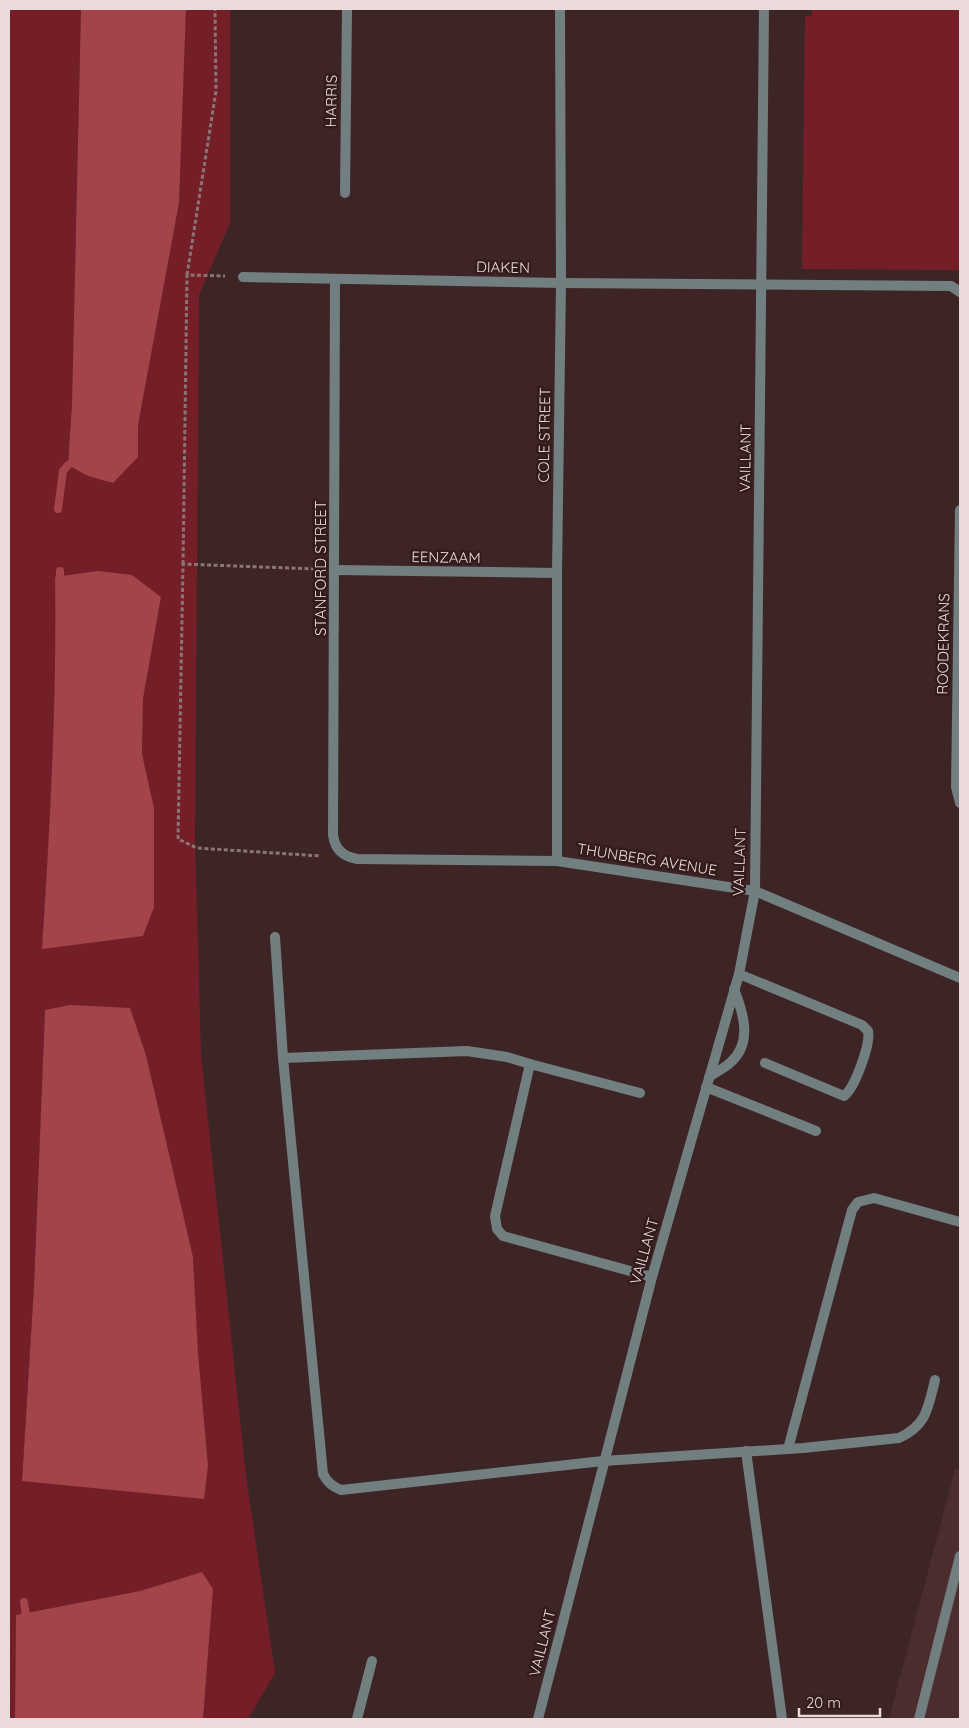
<svg xmlns="http://www.w3.org/2000/svg" width="969" height="1728" font-family="Quicksand,sans-serif">
  <style>
    .built { fill: #4c2d2e }
    .green { fill: #741f28; fill-rule: evenodd }
    .water { fill: #a2444a }
    .lines { fill: none; stroke-linecap: round; stroke-linejoin: round }
    .stream { stroke: #a2444a; stroke-width: 8 }
    .path { stroke: #8a7575; stroke-width: 3; stroke-dasharray: 4 2.5; stroke-linecap: butt }
    .lane { stroke: #717f80; stroke-width: 10 }
    .street { stroke: #717f80; stroke-width: 10 }
    .labels { text-anchor: middle; dominant-baseline: central; stroke-width: 5; stroke-linejoin: round; paint-order: stroke }
    .street-label { font-size: 15px; fill: #ecdada; stroke: #331b1c }
  </style>
  <rect width="100%" height="100%" fill="#3e2525"/>
  <polygon class="built" points="955,1469 960,1469 960,1719 889,1719"/>
  <g class="green">
    <path d="M 9,9 L 81,9 L 72,404 L 68,465 L 138,457 L 138,425 L 179,203 L 186,9 L 230,9 L 230,223 L 199,295 L 195,840 L 201,1055 L 246,1476 L 275,1673 L 248,1719 L 203,1719 L 213,1589 L 202,1572 L 141,1591 L 16,1615 L 15,1719 L 9,1719 ZM 55,578 L 161,597 L 143,699 L 142,754 L 154,808 L 42,949 L 53,778 L 57,659 ZM 130,1008 L 146,1055 L 193,1257 L 198,1353 L 208,1466 L 22,1481 L 34,1286 L 45,1010 Z"/>
    <polygon points="812,9 960,9 960,270 802,269 805,16 812,16"/>
  </g>
  <g class="water">
    <polygon points="81,9 186,9 179,203 138,425 138,457 113,483 88,476 68,465 72,404"/>
    <path d="M 98,571 L 132,575 L 161,597 L 143,699 L 142,754 L 154,808 L 154,907 L 143,936 L 42,949 C 50,825 57,702 55,577 Z"/>
    <polygon points="70,1005 130,1008 146,1055 193,1257 198,1353 208,1466 204,1499 22,1481 34,1286 45,1010"/>
    <polygon points="202,1572 213,1589 203,1719 15,1719 16,1615 140,1591"/>
  </g>
  <g class="lines">
    <g class="stream">
      <polyline points="58,509 63,471 68,465"/>
      <polyline points="60,571 60,585"/>
      <polyline points="24,1602 27,1623"/>
    </g>
    <g class="path">
      <polyline points="187,275 216,91 215,9"/>
      <polyline points="183,564 187,275 225,276"/>
      <polyline points="315,569 183,564 178,839 197,848 321,856"/>
    </g>
    <g class="lane">
      <path d="M 739,974 L 862,1025 L 868,1031 C 871,1043 855,1088 844,1096 L 765,1063"/>
      <path d="M 709,1077 C 716,1072 725,1068 731,1062 C 753,1042 743,1012 734,989"/>
      <polyline points="919,1719 960,1556"/>
    </g>
    <g class="street">
      <polyline points="345,193 347,9"/>
      <polyline points="243,277 561,283 951,286 960,292"/>
      <path d="M 335,279 L 333,835 C 335,849 342,856 357,859 L 557,861 L 755,891 L 960,978"/>
      <polyline points="960,510 956,787 960,803"/>
      <polyline points="335,570 557,573"/>
      <polyline points="557,861 557,573 561,283 560,9"/>
      <polyline points="275,937 283,1058"/>
      <polyline points="530,1064 640,1093"/>
      <polyline points="706,1087 816,1131"/>
      <path d="M 652,1277 L 503,1236 L 497,1229 L 495,1216 L 530,1064 L 507,1057 L 467,1051 L 283,1058 L 323,1474 C 328,1483 332,1486 341,1490 L 603,1461 L 803,1448 L 899,1438 C 927,1425 928,1408 935,1380"/>
      <polyline points="788,1449 852,1210 858,1202 874,1198 960,1222"/>
      <polyline points="746,1451 782,1719"/>
      <polyline points="357,1719 372,1661"/>
      <polyline points="538,1719 652,1277 739,974 755,891 764,9"/>
    </g>
  </g>
  <g class="labels">
    <g class="street-label">
      <text transform="translate(331 101) rotate(-89)">HARRIS</text>
      <text transform="translate(503 267) rotate(1)">DIAKEN</text>
      <text transform="translate(544 435) rotate(-89)">COLE STREET</text>
      <text transform="translate(745 458) rotate(-89)">VAILLANT</text>
      <text transform="translate(446 557) rotate(1)">EENZAAM</text>
      <text transform="translate(320 568) rotate(-90)">STANFORD STREET</text>
      <text transform="translate(943 644) rotate(-89)">ROODEKRANS</text>
      <text transform="translate(647 859) rotate(9)">THUNBERG AVENUE</text>
      <text transform="translate(739 862) rotate(-88)">VAILLANT</text>
      <text transform="translate(644 1251) rotate(-74)">VAILLANT</text>
      <text transform="translate(542 1643) rotate(-76)">VAILLANT</text>
    </g>
  </g>
  <rect width="969" height="1728" fill="none" stroke="#ecdada" stroke-width="20"/>
  <path d="M799 1708v8h81v-8" fill="none" stroke="#ecdada" stroke-width="2.5"/>
  <text x="806" y="1708" font-size="15" fill="#ecdada" stroke="#331b1c" stroke-width="4" paint-order="stroke">20 m</text>
</svg>
